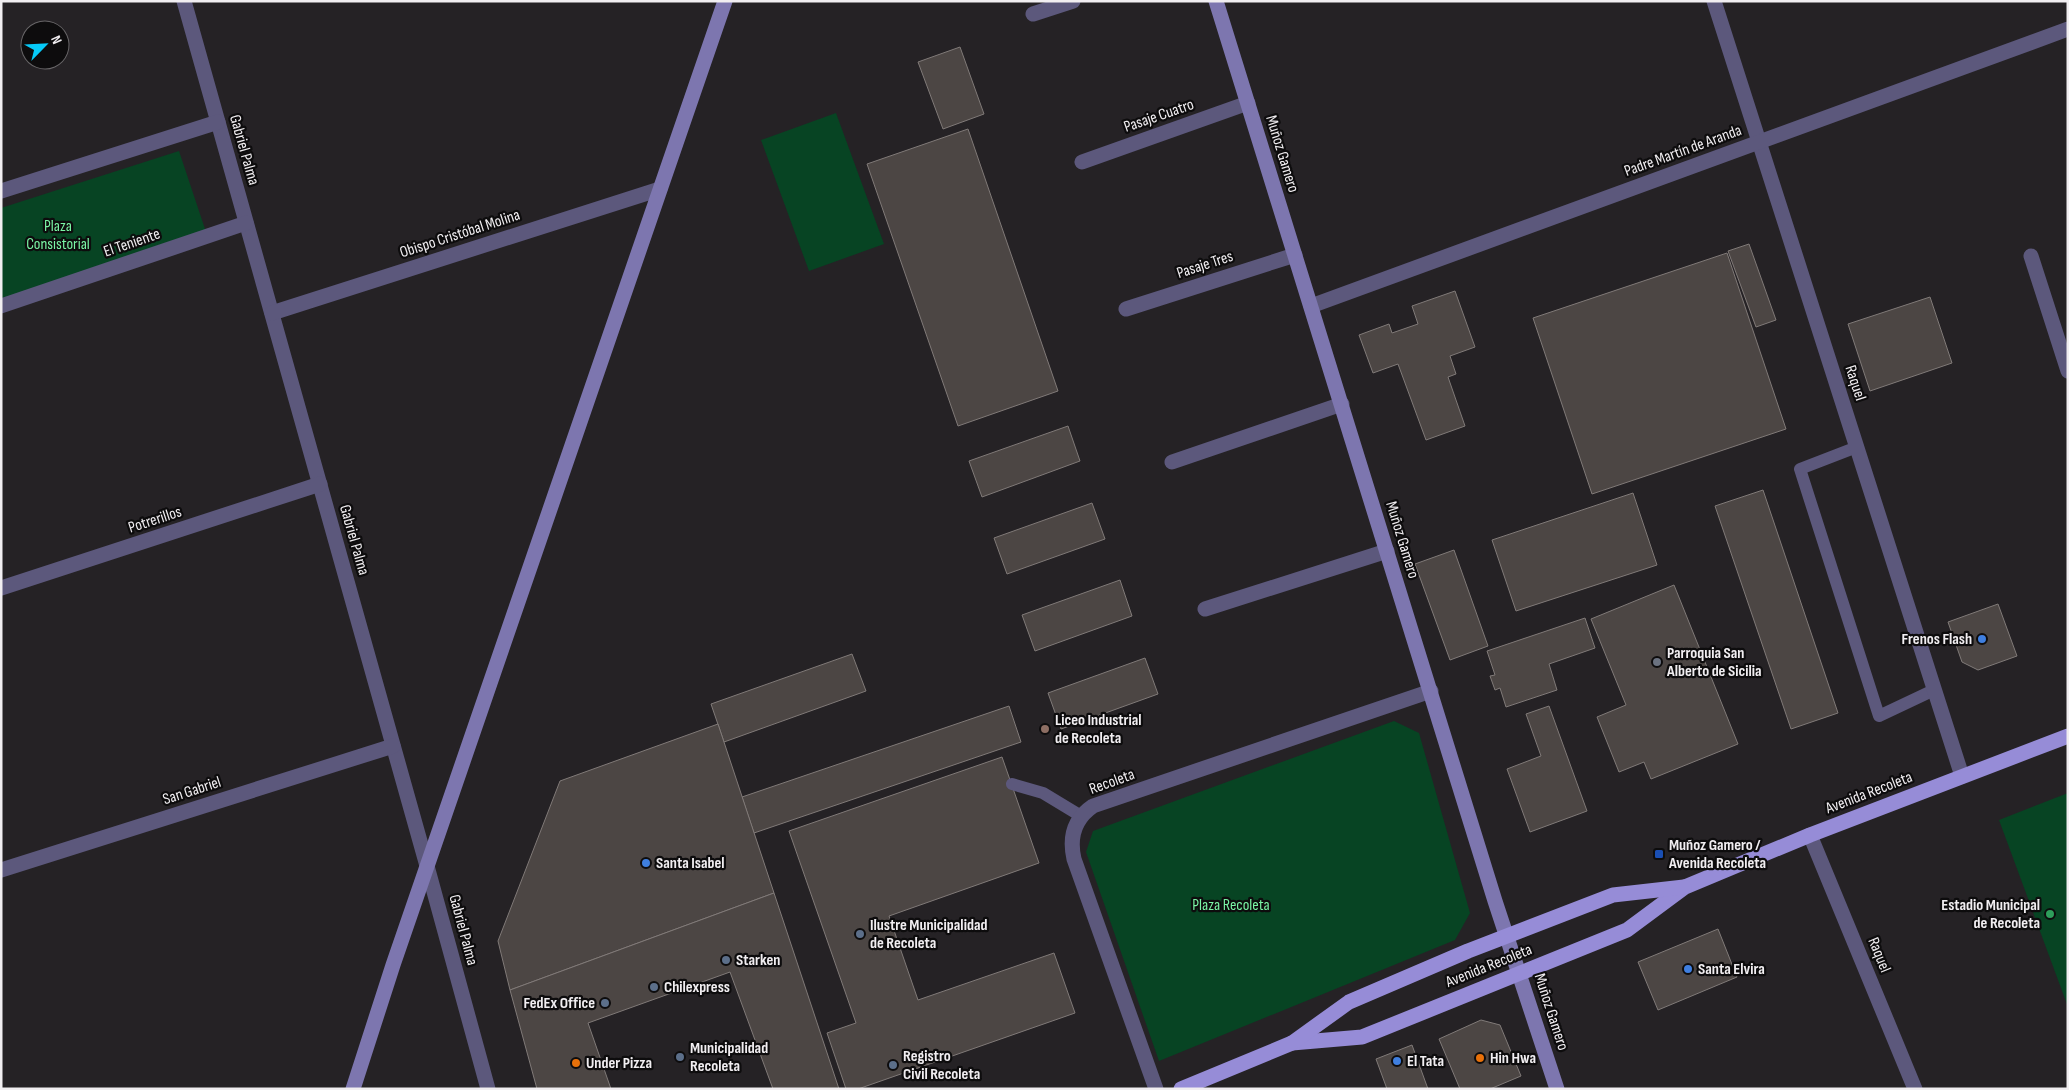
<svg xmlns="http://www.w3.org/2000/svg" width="2069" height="1090" font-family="'Sofia Sans Condensed',sans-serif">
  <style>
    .green { fill: #074423 }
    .building { fill: #4c4644; stroke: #807a78 }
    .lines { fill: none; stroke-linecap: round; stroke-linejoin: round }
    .lane { stroke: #5c587c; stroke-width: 12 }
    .street { stroke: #5c587c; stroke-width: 15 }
    .secondary { stroke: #7d76af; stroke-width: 15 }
    .primary { stroke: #968cd7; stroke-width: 15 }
    .shop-dot { fill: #3f7fe0; stroke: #0d0c0d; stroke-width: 2 }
    .worship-dot { fill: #6b7280; stroke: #0d0c0d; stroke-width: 2 }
    .education-dot { fill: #8d6e63; stroke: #0d0c0d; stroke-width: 2 }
    .transit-dot { fill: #1a4fb4; stroke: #0d0c0d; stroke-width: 2 }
    .leisure-dot { fill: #2e9e5b; stroke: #0d0c0d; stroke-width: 2 }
    .service-dot { fill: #5c6f8a; stroke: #0d0c0d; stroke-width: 2 }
    .food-dot { fill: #e8710a; stroke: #0d0c0d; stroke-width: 2 }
    .labels { text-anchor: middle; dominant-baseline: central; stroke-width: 4.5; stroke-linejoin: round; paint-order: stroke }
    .street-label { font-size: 16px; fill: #f1eef1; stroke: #0d0c0d }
    .park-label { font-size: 16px; fill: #7af5a5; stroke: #0d0c0d }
    .poi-label { font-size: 16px; font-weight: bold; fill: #f1eef1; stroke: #0d0c0d; text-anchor: start }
  </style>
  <rect width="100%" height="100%" fill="#252225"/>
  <g class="green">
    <polygon points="836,113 884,244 809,271 761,140"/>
    <polygon points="179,151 206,232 1,299 1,208"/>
    <polygon points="1394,721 1419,733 1470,913 1455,940 1159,1061 1086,852 1093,831"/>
    <polygon points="2068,793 2068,1007 1999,820"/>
  </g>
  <g class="building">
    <polygon points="960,47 984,114 943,129 918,62"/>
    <polygon points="968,129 1058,391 958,426 867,164"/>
    <polygon points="1749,244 1776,320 1756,327 1728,251"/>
    <polygon points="1727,253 1786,429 1592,494 1533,318"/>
    <polygon points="1455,291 1475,347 1450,356 1456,374 1448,377 1465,426 1426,440 1398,364 1373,373 1359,335 1389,324 1392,333 1418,324 1412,306"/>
    <polygon points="1930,297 1952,363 1870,391 1848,324"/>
    <polygon points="1068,426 1080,461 982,497 969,461"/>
    <polygon points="1763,490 1838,713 1791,729 1715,506"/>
    <polygon points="1633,493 1657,565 1516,611 1492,540"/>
    <polygon points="1092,503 1105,539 1007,574 994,538"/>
    <polygon points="1454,550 1488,646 1450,660 1415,564"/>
    <polygon points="1120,580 1132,616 1035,651 1022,615"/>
    <polygon points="1674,585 1738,744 1651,779 1644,762 1619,772 1597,717 1626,705 1591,619"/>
    <polygon points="1998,604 2017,656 1978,670 1962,662 1948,622"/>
    <polygon points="1585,618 1595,648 1549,664 1557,690 1506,707 1500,688 1495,690 1490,676 1495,675 1487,651"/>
    <polygon points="852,654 866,691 724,742 711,704"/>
    <polygon points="1145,658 1158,694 1061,729 1048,693"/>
    <polygon points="1009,706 1021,742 754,833 742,797"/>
    <polygon points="1549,706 1587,811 1530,832 1507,769 1541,756 1526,714"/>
    <polygon points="718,724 774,893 510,990 498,941 560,781"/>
    <polygon points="1002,757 1039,863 889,916 918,1000 1054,953 1075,1013 858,1089 846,1089 827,1033 856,1023 789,831"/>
    <polygon points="774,893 839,1089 773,1089 730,972 588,1023 611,1089 537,1089 510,990"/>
    <polygon points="1718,929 1737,977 1658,1010 1638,962"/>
    <polygon points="1481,1020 1500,1025 1521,1076 1490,1089 1460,1089 1439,1039"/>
    <polygon points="1412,1045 1428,1089 1387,1089 1376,1059"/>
  </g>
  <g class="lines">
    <g class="lane">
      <polyline points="1857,447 1800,469 1879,716 1934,690"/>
      <polyline points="1012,784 1043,793 1081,816"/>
    </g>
    <g class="street">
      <polyline points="184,1 427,866 488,1089"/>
      <polyline points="1714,1 1962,776"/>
      <polyline points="1033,14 1073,1"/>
      <polyline points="1082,162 1248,103"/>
      <polyline points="1,191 218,122"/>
      <polyline points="2031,256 2068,371"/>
      <polyline points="1,306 246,223"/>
      <polyline points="1311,306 2068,29"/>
      <polyline points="1126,309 1295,255"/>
      <polyline points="272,313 660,189"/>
      <polyline points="1172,462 1342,404"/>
      <polyline points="1,588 320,484"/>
      <polyline points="1205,609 1387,551"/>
      <polyline points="1810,835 1915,1089"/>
      <polyline points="1,870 393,746"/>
      <path d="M 1156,1089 L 1074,859 C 1069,837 1074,819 1093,806 L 1431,691"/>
    </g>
    <g class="secondary">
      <polyline points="1216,1 1495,901 1557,1089"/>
      <polyline points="353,1089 393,965 725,1"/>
    </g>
    <g class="primary">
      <polyline points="1292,1043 1362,1037 1627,930 1685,887 1810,835 2068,736"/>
      <polyline points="1181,1089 1292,1043 1349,1002 1468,951 1613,895 1684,887"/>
    </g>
  </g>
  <g class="shop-dot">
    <circle cx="1982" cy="639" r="5"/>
    <circle cx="646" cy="863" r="5"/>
    <circle cx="1688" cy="969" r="5"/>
    <circle cx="1397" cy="1061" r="5"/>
  </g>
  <circle class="worship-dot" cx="1657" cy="662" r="5"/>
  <circle class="education-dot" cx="1045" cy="729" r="5"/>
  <rect class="transit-dot" x="1654" y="849" width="10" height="10" rx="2.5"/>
  <circle class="leisure-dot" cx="2050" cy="914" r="5"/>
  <g class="service-dot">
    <circle cx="860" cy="934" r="5"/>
    <circle cx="726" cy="960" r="5"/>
    <circle cx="654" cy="987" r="5"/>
    <circle cx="605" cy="1003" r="5"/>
    <circle cx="680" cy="1057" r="5"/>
    <circle cx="893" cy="1065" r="5"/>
  </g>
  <g class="food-dot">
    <circle cx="1480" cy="1058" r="5"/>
    <circle cx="576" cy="1063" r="5"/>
  </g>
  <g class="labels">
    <g class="street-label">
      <text transform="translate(1159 116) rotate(-19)">Pasaje Cuatro</text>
      <text transform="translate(244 150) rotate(74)">Gabriel Palma</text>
      <text transform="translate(1683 151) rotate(-20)">Padre Martín de Aranda</text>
      <text transform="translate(1282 154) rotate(73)">Muñoz Gamero</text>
      <text transform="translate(460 234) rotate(-18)">Obispo Cristóbal Molina</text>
      <text transform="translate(132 243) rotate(-19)">El Teniente</text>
      <text transform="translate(1205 265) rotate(-18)">Pasaje Tres</text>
      <text transform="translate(1855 383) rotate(72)">Raquel</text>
      <text transform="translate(155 520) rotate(-18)">Potrerillos</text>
      <text transform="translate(354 540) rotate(74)">Gabriel Palma</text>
      <text transform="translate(1402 540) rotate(73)">Muñoz Gamero</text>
      <text transform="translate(1112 782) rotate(-20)">Recoleta</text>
      <text transform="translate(192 791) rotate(-18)">San Gabriel</text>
      <text transform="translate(1869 793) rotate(-21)">Avenida Recoleta</text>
      <text transform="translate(463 930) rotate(75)">Gabriel Palma</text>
      <text transform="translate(1879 955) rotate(68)">Raquel</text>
      <text transform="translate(1489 966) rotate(-22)">Avenida Recoleta</text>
      <text transform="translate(1551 1012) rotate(72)">Muñoz Gamero</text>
    </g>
    <g class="park-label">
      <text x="58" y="226">Plaza<tspan x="58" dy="18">Consistorial</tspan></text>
      <text x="1231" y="905">Plaza Recoleta</text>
    </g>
    <g class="poi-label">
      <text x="1972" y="639" text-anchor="end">Frenos Flash</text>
      <text x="1667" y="653">Parroquia San<tspan x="1667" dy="18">Alberto de Sicilia</tspan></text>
      <text x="1055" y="720">Liceo Industrial<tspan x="1055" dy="18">de Recoleta</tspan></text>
      <text x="1669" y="845">Muñoz Gamero /<tspan x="1669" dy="18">Avenida Recoleta</tspan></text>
      <text x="656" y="863">Santa Isabel</text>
      <text x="2040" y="905" text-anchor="end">Estadio Municipal<tspan x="2040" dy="18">de Recoleta</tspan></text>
      <text x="870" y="925">Ilustre Municipalidad<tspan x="870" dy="18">de Recoleta</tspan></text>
      <text x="736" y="960">Starken</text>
      <text x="1698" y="969">Santa Elvira</text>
      <text x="664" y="987">Chilexpress</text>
      <text x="595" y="1003" text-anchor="end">FedEx Office</text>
      <text x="690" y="1048">Municipalidad<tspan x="690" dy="18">Recoleta</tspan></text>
      <text x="903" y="1056">Registro<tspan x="903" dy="18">Civil Recoleta</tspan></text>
      <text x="1490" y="1058">Hin Hwa</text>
      <text x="1407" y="1061">El Tata</text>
      <text x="586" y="1063">Under Pizza</text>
    </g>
  </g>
  <rect width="2069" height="1090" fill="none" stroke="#f1eef1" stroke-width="5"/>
  <g transform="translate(45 45) rotate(66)"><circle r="24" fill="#0d0c0d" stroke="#686668"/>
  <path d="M0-4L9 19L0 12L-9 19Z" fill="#06cbf9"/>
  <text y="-8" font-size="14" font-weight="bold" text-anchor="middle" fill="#f1eef1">N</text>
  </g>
</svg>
